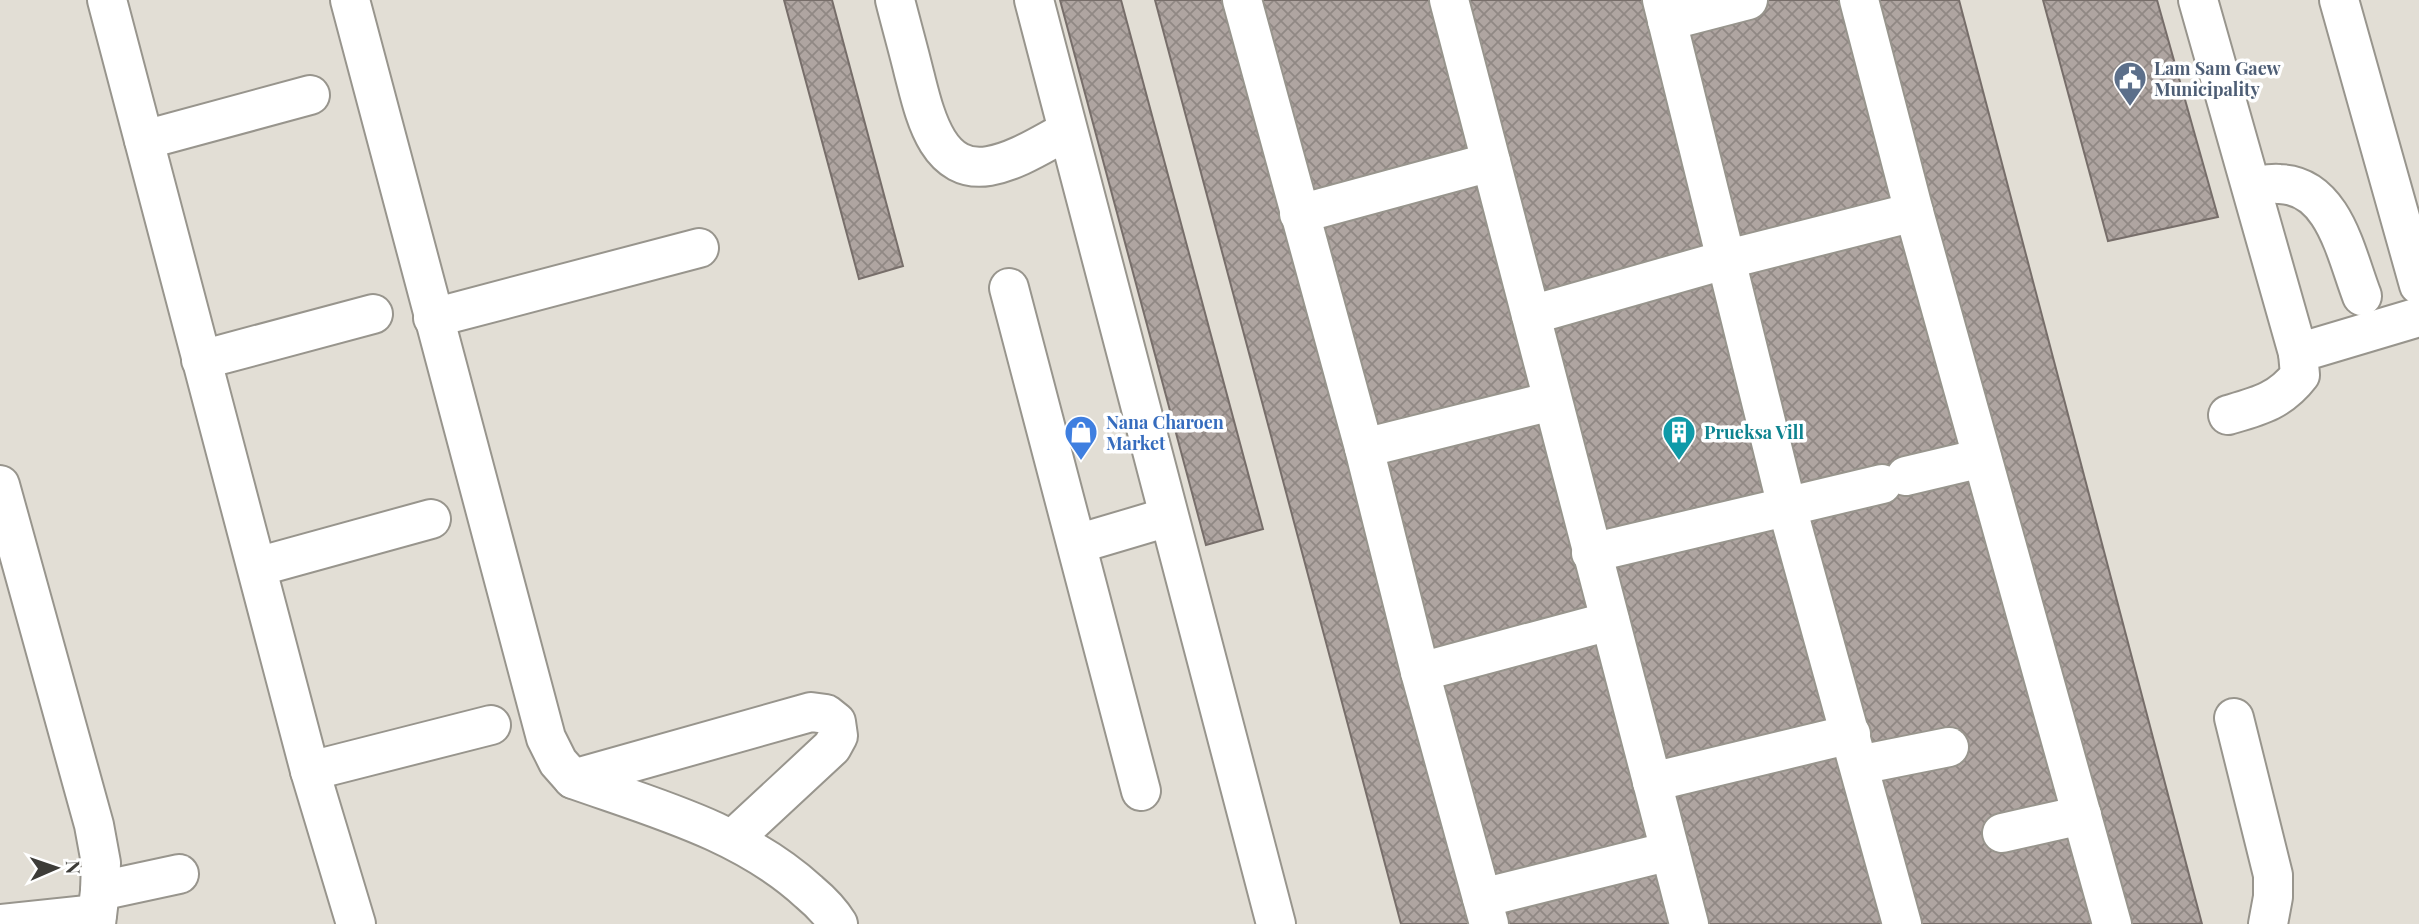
<svg xmlns="http://www.w3.org/2000/svg" width="2419" height="924" font-family="'Playfair Display',serif">
  <style>
    .building { fill: url(#building-cross-hatch); stroke: #776e6a; stroke-width: 2 }
    .lines { fill: none; stroke-linecap: round; stroke-linejoin: round }
    .minor-casing { stroke: #98958d; stroke-width: 42 }
    .minor { stroke: #fff; stroke-width: 38 }
    .labels { text-anchor: middle; dominant-baseline: central; stroke-width: 7; stroke-linejoin: round; paint-order: stroke }
    .service-label { font-size: 18px; font-weight: bold; fill: #4e5e75; stroke: #fff; text-anchor: start }
    .shop-label { font-size: 18px; font-weight: bold; fill: #366cbe; stroke: #fff; text-anchor: start }
    .culture-label { font-size: 18px; font-weight: bold; fill: #0d838f; stroke: #fff; text-anchor: start }
  </style>
  <defs>
    <pattern id="building-cross-hatch" width="8" height="8" patternUnits="userSpaceOnUse" patternTransform="scale(1.75)"><rect width="8" height="8" fill="#afa5a1"/><path d="M0 0l8 8M0 8l8-8" fill="none" stroke="#908884"/></pattern>
  </defs>
  <rect width="100%" height="100%" fill="#e2ded5"/>
  <g class="building">
    <polygon points="784,0 832,0 903,266 859,279"/>
    <polygon points="1060,0 1121,0 1263,529 1206,545"/>
    <polygon points="1155,0 1959,0 2202,924 1401,924"/>
    <polygon points="2043,0 2157,0 2218,217 2108,241"/>
  </g>
  <g class="lines">
    <defs>
      <g id="minor">
        <polyline points="107,0 310,771 356,924"/>
        <path d="M 350,0 L 546,738 L 558,762 L 573,779 C 655,808 744,832 809,892 C 821,902 830,911 838,924"/>
        <path d="M 895,0 C 901,24 908,48 914,73 C 924,111 936,175 989,166 C 1017,161 1042,144 1067,131"/>
        <polyline points="1034,0 1276,924"/>
        <polyline points="1242,0 1364,448 1420,672 1489,924"/>
        <polyline points="1449,0 1689,924"/>
        <polyline points="1662,0 1787,507 1902,924"/>
        <polyline points="1859,0 1914,212 2112,924"/>
        <polyline points="2198,0 2298,353"/>
        <polyline points="2339,0 2419,285"/>
        <polyline points="1667,21 1748,0"/>
        <polyline points="144,140 310,95"/>
        <path d="M 2252,187 C 2260,186 2270,183 2279,184 C 2334,185 2346,255 2362,296"/>
        <polyline points="1299,214 1491,162"/>
        <polyline points="1009,288 1141,791"/>
        <polyline points="1531,315 1728,259 1914,212"/>
        <polyline points="433,318 699,248"/>
        <polyline points="201,360 373,314"/>
        <path d="M 2228,415 C 2259,406 2280,401 2300,375 L 2298,353 L 2419,317"/>
        <polyline points="1364,448 1552,401"/>
        <polyline points="1906,476 1982,458"/>
        <polyline points="0,485 94,825 101,863 100,891 96,924"/>
        <polyline points="1077,544 1168,517"/>
        <polyline points="1591,553 1882,484"/>
        <polyline points="257,567 431,519"/>
        <polyline points="1420,672 1610,621"/>
        <polyline points="2234,718 2273,875 2273,897 2268,924"/>
        <polyline points="1859,765 1949,747"/>
        <polyline points="310,771 491,725"/>
        <polyline points="573,779 811,712 826,714 836,722 838,736 832,747 733,839"/>
        <polyline points="1652,782 1851,734"/>
        <polyline points="2002,833 2082,815"/>
        <polyline points="100,891 179,874"/>
        <polyline points="1482,898 1670,851"/>
        <polyline points="1,924 97,914"/>
      </g>
    </defs>
    <use href="#minor" class="minor-casing"/>
    <use href="#minor" class="minor"/>
  </g>
  <defs>
    <symbol id="civic-pin" viewBox="-11 -11 22 30"><path d="M0 17L-7.5 6A9.5 9.5 0 1 1 7.5 6Z" fill="#5c6f8a" stroke="#fff"/><path d="M-.6-6.5H3V-4.5H.6V-3L4-1V1h2V6H-6V1h2V-1L-.6-3ZM-1.2 2.5V6h2.4V2.5Z" fill="#fff"/></symbol>
    <symbol id="shop-pin" viewBox="-11 -11 22 30"><path d="M0 17L-7.5 6A9.5 9.5 0 1 1 7.5 6Z" fill="#3f7fe0" stroke="#fff"/><path d="M-5-2.5h2.3a2.7 3.5 0 0 1 5.4 0H5L5.5 6h-11ZM-1.5-2.5h3a1.5 2.3 0 0 0-3 0Z" fill="#fff"/></symbol>
    <symbol id="building-pin" viewBox="-11 -11 22 30"><path d="M0 17L-7.5 6A9.5 9.5 0 1 1 7.5 6Z" fill="#0f9aa8" stroke="#fff"/><path d="M-4-6H4V6H1V3H-1V6H-4ZM-2.5-4.3h1.7v1.8h-1.7ZM.8-4.3h1.7v1.8H.8ZM-2.5-1h1.7V.8h-1.7ZM.8-1h1.7V.8H.8Z" fill="#fff"/></symbol>
  </defs>
  <g fill-rule="evenodd">
    <use href="#civic-pin" x="2111" y="59" width="38" height="52"/>
    <use href="#shop-pin" x="1062" y="413" width="38" height="52"/>
    <use href="#building-pin" x="1660" y="413" width="38" height="52"/>
  </g>
  <g class="labels">
    <g class="service-label">
      <text x="2154" y="68">Lam Sam Gaew<tspan x="2154" dy="21">Municipality</tspan></text>
    </g>
    <g class="shop-label">
      <text x="1106" y="422">Nana Charoen<tspan x="1106" dy="21">Market</tspan></text>
    </g>
    <g class="culture-label">
      <text x="1704" y="432">Prueksa Vill</text>
    </g>
  </g>
  <g transform="translate(56 868) rotate(88)" stroke="#ffffff" stroke-width="5" paint-order="stroke">
  <path d="M0-5L12 26L0 18L-12 26Z" fill="#3d3c38"/>
  <text y="-10" font-size="19" font-weight="bold" text-anchor="middle" fill="#3d3c38">N</text>
  </g>
</svg>
